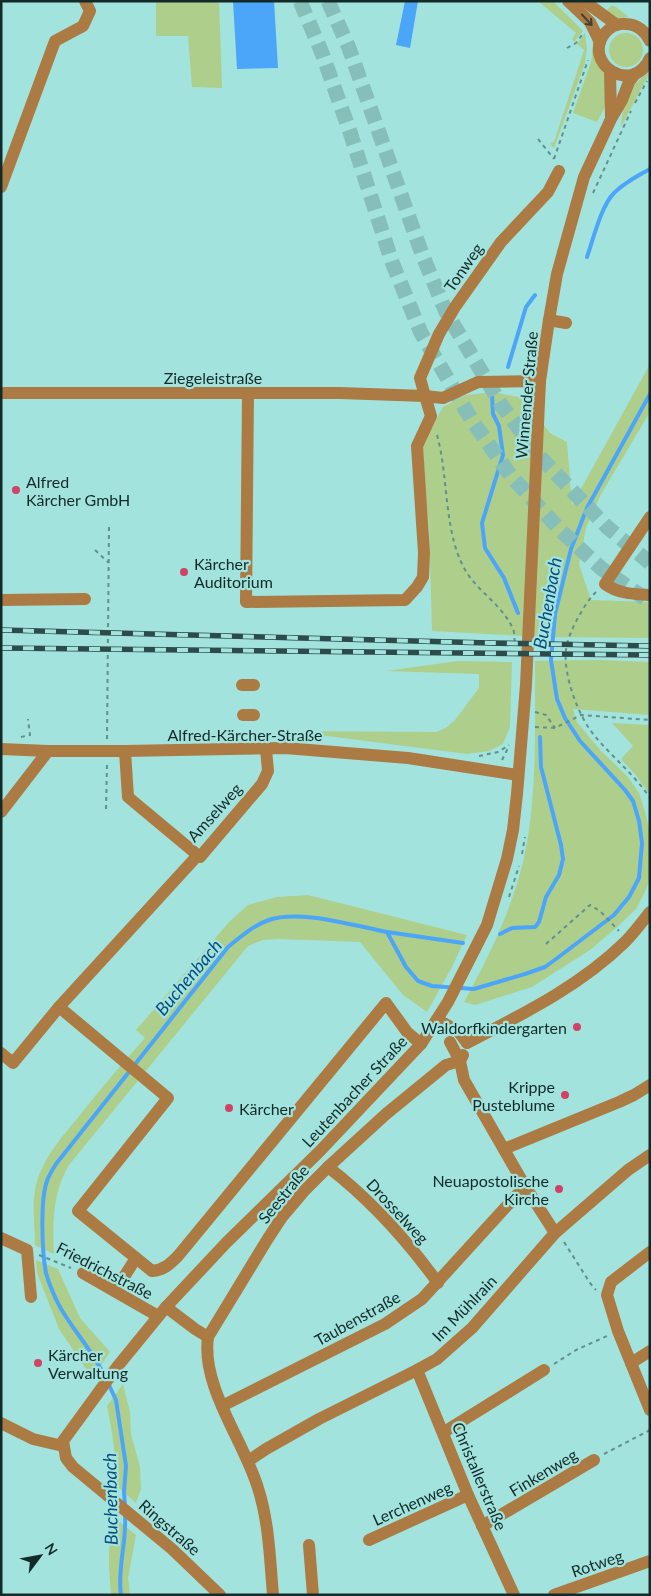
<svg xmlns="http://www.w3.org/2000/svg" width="651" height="1596" font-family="Lato,sans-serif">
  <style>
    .green { fill: #aece8c }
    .water { fill: #4ba5f8 }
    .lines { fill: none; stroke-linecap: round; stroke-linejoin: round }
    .stream { stroke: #4ba5f8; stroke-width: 4 }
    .highway-tunnel { stroke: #86beb9; stroke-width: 15; stroke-dasharray: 15 8; stroke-linecap: butt }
    .path { stroke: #62908c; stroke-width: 2; stroke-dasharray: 4 4; stroke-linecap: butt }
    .minor { stroke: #ab7b43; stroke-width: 12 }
    .rail-casing { stroke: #2c4b4a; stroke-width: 5.5 }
    .rail { stroke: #a3e3dd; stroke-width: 4; stroke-dasharray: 11; stroke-linecap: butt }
    .oneway { stroke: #404332 }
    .poi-dot { fill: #d14267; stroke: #a3e3dd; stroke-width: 2 }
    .labels { text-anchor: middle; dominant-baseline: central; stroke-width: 4.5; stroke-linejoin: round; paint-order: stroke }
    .street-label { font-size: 16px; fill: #122b2a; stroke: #a3e3dd }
    .poi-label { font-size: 16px; fill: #122b2a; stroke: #a3e3dd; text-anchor: start }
    .water-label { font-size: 18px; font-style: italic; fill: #084c80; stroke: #a3e3dd }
  </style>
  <rect width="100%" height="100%" fill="#a3e3dd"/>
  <g class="green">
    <polygon points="156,1 219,1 222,88 192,87 188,36 156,36"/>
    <polygon points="538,1 553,1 583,31 574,42 572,39 576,33"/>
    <polygon points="612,5 616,7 629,17 617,18 605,12"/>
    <polygon points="590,27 601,69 605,75 607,98 604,109 597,122 573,113 591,62 593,46"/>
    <circle cx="626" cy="50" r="17"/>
    <polygon points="585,33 587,49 585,63 554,148 551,145 551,143 554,142 584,50 577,44"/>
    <path d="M 648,73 L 649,74 L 621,127 C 622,105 629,86 648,73 Z"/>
    <polygon points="650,364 650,412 600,496 586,528 579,564 591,600 650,602 650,638 542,637 432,631 429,527 421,447 443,407 466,395 493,392 523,398 550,433 567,442 572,505"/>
    <path d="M 598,660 L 650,662 L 650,715 L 573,709 L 577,722 L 601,751 L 628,777 L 639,793 L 645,811 L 650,834 L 650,877 L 646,890 L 636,909 L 616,928 L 590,950 L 532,987 L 475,1005 L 464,1002 C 491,953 517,899 527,843 C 537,784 535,721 535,661 Z"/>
    <polygon points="458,661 512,662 510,727 503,744 489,751 467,754 288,731 437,732 447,727 455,720 479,688 479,674 386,671"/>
    <polygon points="612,723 650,725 650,795 635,774 621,759 633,746"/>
    <path d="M 308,895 L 467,935 L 452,967 L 427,1012 L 403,995 L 360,942 L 279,939 L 263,940 L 248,946 L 69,1165 C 53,1191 52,1223 54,1254 L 35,1245 C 35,1227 32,1208 35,1190 C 40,1161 62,1137 80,1115 C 101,1088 123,1063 145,1038 L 136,1030 L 229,922 L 248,905 L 277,897 Z"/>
    <polygon points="36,1260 58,1269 80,1318 110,1352 92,1378 59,1329 37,1273"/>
    <path d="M 123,1384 L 130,1412 L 131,1434 L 140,1467 L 141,1489 L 136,1503 L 113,1483 C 118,1458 112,1432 107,1406 Z"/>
    <path d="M 116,1519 L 136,1535 L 128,1578 L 130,1595 L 111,1595 C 109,1566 106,1547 116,1519 Z"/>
  </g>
  <g class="water">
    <polygon points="233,1 274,1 278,68 237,69"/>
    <polygon points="405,1 418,1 410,48 396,45"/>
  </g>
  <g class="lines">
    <g class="stream">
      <path d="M 587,257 C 593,240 601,206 614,193 C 624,183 637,176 650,169"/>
      <polyline points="508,367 526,307 535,295"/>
      <polyline points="492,395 493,414 499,426 503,455 482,523 485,548 504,578 518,613"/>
      <polyline points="387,932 463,943"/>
      <polyline points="500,934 512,928 535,927 539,922 546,897 559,875 563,859 561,845 541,767 540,737"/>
      <path d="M 105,1377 C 94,1353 77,1335 63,1312 C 57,1303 49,1284 46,1273 C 42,1253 40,1200 47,1181 C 49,1175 53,1169 56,1164 L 228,947 C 240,937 254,925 269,920 C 299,909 355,926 387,932 L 406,967 L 418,981 L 432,986 L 474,989 L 525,974 L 545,967 L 556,959 L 614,915 L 629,897 L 639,878 L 642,843 L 639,821 L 633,801 L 625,790 L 580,741 L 565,718 L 557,699 L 551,660 L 555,614 L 571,549 L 587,508 L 650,394"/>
      <polyline points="108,1383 116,1400 126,1466 124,1492 125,1506"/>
      <path d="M 121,1595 C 117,1568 127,1542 125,1515"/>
    </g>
    <g class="highway-tunnel">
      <polyline points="300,1 322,53 350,132 392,262 421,333 471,419 511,476 561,531 602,569 650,602"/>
      <polyline points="328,1 349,48 422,254 446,312 502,406 540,457 607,527 650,563"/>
    </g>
    <g class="path">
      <polyline points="567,48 576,43 582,35"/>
      <polyline points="635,103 647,81"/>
      <polyline points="538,139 554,159"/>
      <polyline points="554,159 588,60"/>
      <polyline points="593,193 631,111"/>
      <path d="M 437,435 C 449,477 443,535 467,573 C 480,593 503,606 513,629 C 515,633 514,640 515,644"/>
      <polyline points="95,550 109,563"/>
      <path d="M 596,592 C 585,602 567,635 566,650 C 563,674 578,716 594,735 C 612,757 634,774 650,798"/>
      <polyline points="535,712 546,715 555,728"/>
      <polyline points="535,727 555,728 581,715 650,720"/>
      <polyline points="21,737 30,735 28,719"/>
      <polyline points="107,739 109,527"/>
      <polyline points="479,756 498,752 509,745"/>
      <polyline points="502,760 508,748"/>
      <polyline points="106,809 107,764"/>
      <polyline points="522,854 525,837"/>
      <polyline points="509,897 519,866"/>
      <polyline points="546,944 590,905 600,911 619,931"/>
      <polyline points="564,1242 590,1283 596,1290"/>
      <polyline points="39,1255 71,1268"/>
      <polyline points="554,1364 576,1350 607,1336"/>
      <polyline points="604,1454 650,1430"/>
    </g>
    <g class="minor">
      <polyline points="568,1 590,22 600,42"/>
      <polyline points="584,1 617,25"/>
      <path d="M 650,41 C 646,32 637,24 626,24 C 618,23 610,27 605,33 C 581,63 633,97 650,58"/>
      <polyline points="610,71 611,118"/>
      <polyline points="1,187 55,41 83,26 90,11 85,1"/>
      <polyline points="549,320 566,323"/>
      <polyline points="1,393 340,393 425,396 420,378 439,334 455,307 501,242 548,192 559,171"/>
      <polyline points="248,393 246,602 405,600 417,587 423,577 424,553 417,446 431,416 425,396 443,398 478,382 540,381"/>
      <path d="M 650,517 L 605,584 C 619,594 634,594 650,595"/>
      <polyline points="1,600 85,599"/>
      <polyline points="242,685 254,685"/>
      <polyline points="243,715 254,715"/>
      <polyline points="1,749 48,751 125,751 285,748 408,758 518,775"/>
      <polyline points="125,751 128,797 200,857 262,784 268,771 266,749"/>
      <polyline points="1,812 48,751"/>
      <path d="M 59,1007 L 168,1098 L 78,1211 L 152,1271 C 164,1270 170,1264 178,1256 L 386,1003 L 407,1032 L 421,1044"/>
      <polyline points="438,1020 458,1031 467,1043"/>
      <path d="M 467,1043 C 523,1014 580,986 625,942 C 634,933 642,922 650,912"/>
      <polyline points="1,1053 13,1063 59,1007 198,855"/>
      <polyline points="463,1055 460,1061 464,1080 525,1186 555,1233"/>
      <polyline points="504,1149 619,1102 634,1095 650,1085"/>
      <path d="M 328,1167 C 371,1200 406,1239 438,1283"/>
      <polyline points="1,1238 27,1250 31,1297"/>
      <polyline points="650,1252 611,1282 607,1295 618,1331 650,1410"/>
      <polyline points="83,1273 158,1316"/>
      <polyline points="115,1291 136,1258"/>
      <polyline points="166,1307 195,1329 208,1337"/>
      <polyline points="631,1363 650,1351"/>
      <polyline points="417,1370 468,1495 514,1595"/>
      <polyline points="222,1406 385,1324 422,1299 525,1186"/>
      <polyline points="1,1423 33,1439 63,1446"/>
      <polyline points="444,1432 544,1370"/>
      <polyline points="248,1461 266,1449 319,1419 417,1370 437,1359 472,1328 555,1233 628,1170 650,1155"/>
      <polyline points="482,1526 594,1460"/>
      <polyline points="369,1540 468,1495"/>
      <polyline points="309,1545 313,1595"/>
      <polyline points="220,1595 172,1549 73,1467 66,1458 63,1441 117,1367 166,1307 226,1243 320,1151 421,1044 448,1002 487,925 507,859 513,830 517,794 526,685 540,381 549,320 557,274 584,177 611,119 622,100 629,82 635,74"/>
      <path d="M 273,1595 C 270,1560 269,1522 258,1488 C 244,1441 201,1387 208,1337 L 267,1240 L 282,1217 L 304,1191 L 328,1167 L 386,1114 L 446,1065 L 460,1061 L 450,1042"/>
      <polyline points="554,1595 650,1561"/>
    </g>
    <defs>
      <g id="rail">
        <polyline points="1,630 490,643 650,646"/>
        <polyline points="1,648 650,655"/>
      </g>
    </defs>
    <use href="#rail" class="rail-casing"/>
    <use href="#rail" class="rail"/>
  </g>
  <defs><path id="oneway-shaft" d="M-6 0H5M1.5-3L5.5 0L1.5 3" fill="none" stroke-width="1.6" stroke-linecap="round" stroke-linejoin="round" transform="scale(1.25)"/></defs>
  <use class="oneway" href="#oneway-shaft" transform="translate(587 20) rotate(47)"/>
  <g class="poi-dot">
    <circle cx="16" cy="490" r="5"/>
    <circle cx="184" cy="572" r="5"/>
    <circle cx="577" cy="1027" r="5"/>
    <circle cx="565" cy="1095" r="5"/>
    <circle cx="229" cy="1108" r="5"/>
    <circle cx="559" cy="1189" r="5"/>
    <circle cx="38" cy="1363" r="5"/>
  </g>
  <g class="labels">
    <g class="street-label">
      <text transform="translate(463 267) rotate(-55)">Tonweg</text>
      <text x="213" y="377">Ziegeleistraße</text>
      <text transform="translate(526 395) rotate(-85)">Winnender Straße</text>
      <text x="245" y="734">Alfred-Kärcher-Straße</text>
      <text transform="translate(214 812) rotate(-48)">Amselweg</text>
      <text transform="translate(354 1091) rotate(-47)">Leutenbacher Straße</text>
      <text transform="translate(283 1194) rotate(-51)">Seestraße</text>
      <text transform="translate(398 1211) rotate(47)">Drosselweg</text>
      <text transform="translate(105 1270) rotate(27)">Friedrichstraße</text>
      <text transform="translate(464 1308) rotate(-46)">Im Mühlrain</text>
      <text transform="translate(357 1318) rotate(-29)">Taubenstraße</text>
      <text transform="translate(543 1472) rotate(-31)">Finkenweg</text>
      <text transform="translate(480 1476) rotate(67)">Christallerstraße</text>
      <text transform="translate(412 1503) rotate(-24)">Lerchenweg</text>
      <text transform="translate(170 1527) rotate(41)">Ringstraße</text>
      <text transform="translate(597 1563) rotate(-19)">Rotweg</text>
    </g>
    <g class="poi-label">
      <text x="26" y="481">Alfred<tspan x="26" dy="18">Kärcher GmbH</tspan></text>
      <text x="194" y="563">Kärcher<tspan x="194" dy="18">Auditorium</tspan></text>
      <text x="567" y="1027" text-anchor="end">Waldorfkindergarten</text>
      <text x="555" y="1086" text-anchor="end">Krippe<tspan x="555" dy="18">Pusteblume</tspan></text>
      <text x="239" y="1108">Kärcher</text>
      <text x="549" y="1180" text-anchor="end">Neuapostolische<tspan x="549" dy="18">Kirche</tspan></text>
      <text x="48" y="1354">Kärcher<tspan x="48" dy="18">Verwaltung</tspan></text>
    </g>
    <g class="water-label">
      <text transform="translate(547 603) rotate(-80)">Buchenbach</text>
      <text transform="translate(188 977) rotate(-50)">Buchenbach</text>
      <text transform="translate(110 1499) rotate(-91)">Buchenbach</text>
    </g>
  </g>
  <rect width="651" height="1596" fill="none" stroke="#122b2a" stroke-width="5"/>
  <g transform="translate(40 1556) rotate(58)" stroke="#a3e3dd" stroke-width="4" paint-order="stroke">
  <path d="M0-4L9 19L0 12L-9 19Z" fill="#122b2a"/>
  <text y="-8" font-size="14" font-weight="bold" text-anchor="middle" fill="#122b2a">N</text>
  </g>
</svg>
